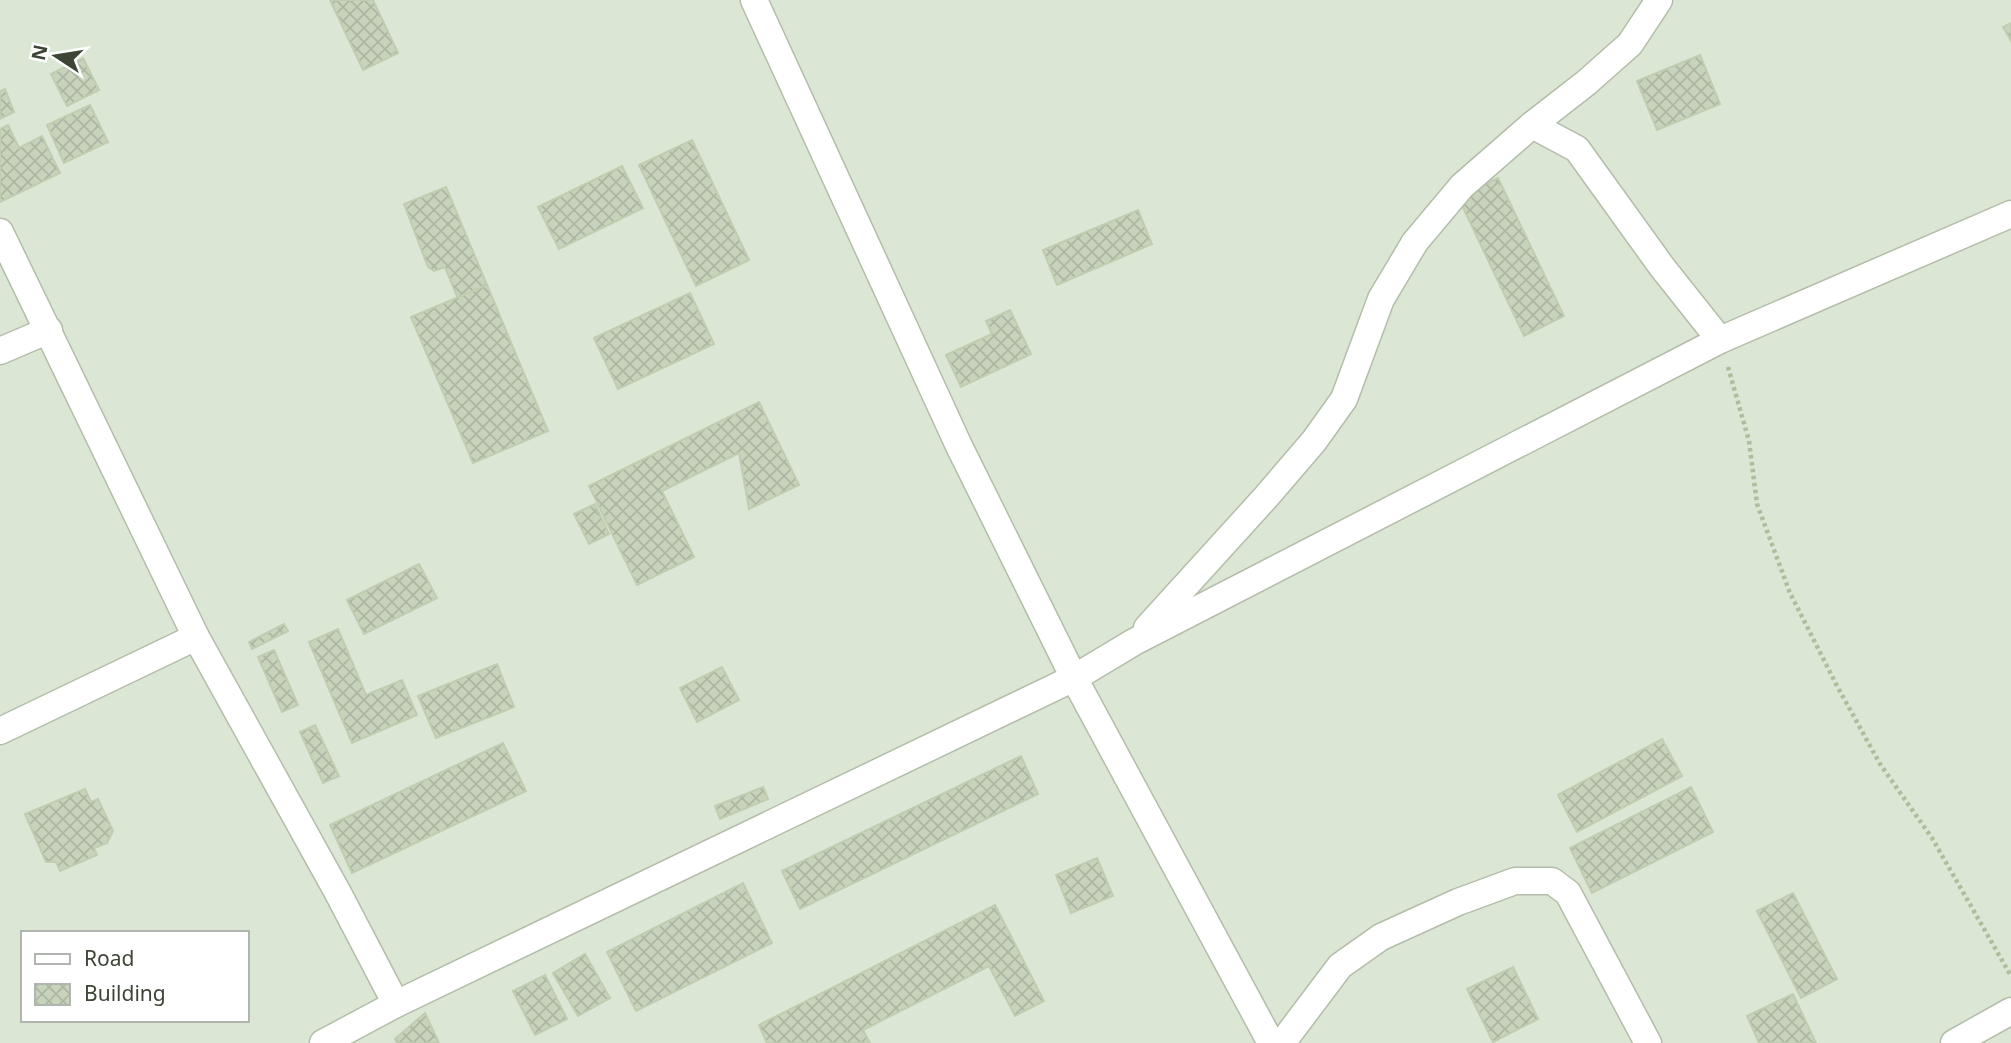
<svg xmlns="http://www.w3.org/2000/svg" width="2011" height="1043" font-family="'Noto Sans',sans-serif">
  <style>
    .residential { fill: #dce6d5; fill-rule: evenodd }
    .building { fill: url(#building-cross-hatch); stroke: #bfcdb0; stroke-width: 2 }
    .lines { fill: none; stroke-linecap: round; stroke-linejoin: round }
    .street-casing { stroke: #b3bdaa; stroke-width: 29 }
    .path { stroke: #acbe9c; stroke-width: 4.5; stroke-dasharray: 3.5 3.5; stroke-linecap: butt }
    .street { stroke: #fff; stroke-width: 26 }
  </style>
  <defs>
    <pattern id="building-cross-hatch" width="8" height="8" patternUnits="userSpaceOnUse" patternTransform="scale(1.75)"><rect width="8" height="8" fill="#c8d3bc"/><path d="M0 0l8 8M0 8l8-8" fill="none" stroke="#adb6a2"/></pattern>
  </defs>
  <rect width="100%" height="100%" fill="#ebf2e6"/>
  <path class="residential" d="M 0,0 L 2011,0 L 2011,1043 L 0,1043 ZM 23,933 L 247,933 L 247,1020 L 23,1020 Z"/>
  <g class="building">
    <polygon points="330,0 373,0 398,53 363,70"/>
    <polygon points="2011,23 2011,41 2003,27"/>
    <polygon points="1700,55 1720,104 1657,130 1637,81"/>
    <polygon points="83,58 99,90 67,106 51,74"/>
    <polygon points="5,89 14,112 0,119 0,91"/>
    <polygon points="90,105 108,142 64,163 47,125"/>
    <polygon points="8,125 19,148 42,136 60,173 0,202 0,129"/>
    <polygon points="692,140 749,260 696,286 639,165"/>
    <polygon points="622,166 643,208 559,249 538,207"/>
    <polygon points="1498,178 1564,316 1524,336 1458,197"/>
    <polygon points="446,187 487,285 458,299 445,267 434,271 428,267 404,204"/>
    <polygon points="1138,210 1152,244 1057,285 1043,250"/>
    <polygon points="487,285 548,431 473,463 411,317"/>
    <polygon points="690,293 714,344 618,389 594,338"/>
    <polygon points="1010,310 1031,354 961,387 946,355 992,334 986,321"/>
    <polygon points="759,402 799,485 749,509 739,453 662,491 694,557 637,585 589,486"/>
    <polygon points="595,504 609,534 589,544 574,514"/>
    <polygon points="419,564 437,598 364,634 347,600"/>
    <polygon points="284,624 288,631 252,649 249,642"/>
    <polygon points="338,629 366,695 402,680 417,715 352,743 309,642"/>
    <polygon points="274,650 298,705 282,712 258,657"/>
    <polygon points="497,664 514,707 436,738 418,696"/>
    <polygon points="722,667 739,700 697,722 680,688"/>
    <polygon points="315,725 339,776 323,783 300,732"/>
    <polygon points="1662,739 1682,776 1577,832 1558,795"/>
    <polygon points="503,743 526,791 352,873 330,825"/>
    <polygon points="1021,756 1038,794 800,909 782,871"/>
    <polygon points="763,787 768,799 720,819 715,806"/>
    <polygon points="1691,787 1713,832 1592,893 1570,848"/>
    <polygon points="85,789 91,802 98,799 113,831 107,843 94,848 97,855 60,871 56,862 46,862 25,814"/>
    <polygon points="1097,858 1113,896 1071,913 1056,875"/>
    <polygon points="743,883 772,943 636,1011 607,952"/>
    <polygon points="1793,893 1837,979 1801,998 1757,911"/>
    <polygon points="995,905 1044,1001 1015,1016 989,966 863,1030 870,1043 767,1043 759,1025"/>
    <polygon points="585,954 610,998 578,1016 553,973"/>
    <polygon points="1513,967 1538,1019 1493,1042 1467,989"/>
    <polygon points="545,975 567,1019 535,1035 513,991"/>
    <polygon points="1793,994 1816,1043 1759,1043 1747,1016"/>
    <polygon points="425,1013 439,1043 397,1043 395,1039"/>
  </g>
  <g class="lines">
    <defs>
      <g id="street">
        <polyline points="754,0 959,446 1074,678 1271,1043"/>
        <polyline points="1532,125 1577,149 1662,267 1720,340"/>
        <polyline points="0,232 196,637 338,893 396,1004"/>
        <polyline points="0,351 49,330"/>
        <polyline points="1147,628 1266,497 1314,441 1344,399 1381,299 1415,242 1462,186 1532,125 1586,83 1630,44 1659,0"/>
        <polyline points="0,731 196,637"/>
        <polyline points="323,1043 396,1004 1074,678 1134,642 1720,340 2011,214"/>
        <polyline points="1282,1043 1340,966 1381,937 1458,902 1515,881 1552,881 1568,893 1648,1043"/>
        <polyline points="1954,1043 2011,1011"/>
      </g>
    </defs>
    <use href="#street" class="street-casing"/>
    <polyline class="path" points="1728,367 1749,441 1757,504 1790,593 1836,684 1880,764 1932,838 2011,976"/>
    <use href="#street" class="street"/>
  </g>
  <rect x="21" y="931" width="228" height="91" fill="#ffffff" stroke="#b1b5af" stroke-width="2"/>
  <rect x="35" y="954" width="35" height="10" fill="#ffffff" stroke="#b1b5af" stroke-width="2"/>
  <text x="84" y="966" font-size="21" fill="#3d4536">Road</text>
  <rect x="35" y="984" width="35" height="21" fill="url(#building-cross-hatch)" stroke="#b1b5af" stroke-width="2"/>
  <text x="84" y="1001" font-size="21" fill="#3d4536">Building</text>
  <g transform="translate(56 56) rotate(282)" stroke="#ffffff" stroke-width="5" paint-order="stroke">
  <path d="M0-5L12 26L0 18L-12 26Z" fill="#3d4536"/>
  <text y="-10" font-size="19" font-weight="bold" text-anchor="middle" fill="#3d4536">N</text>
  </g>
</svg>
